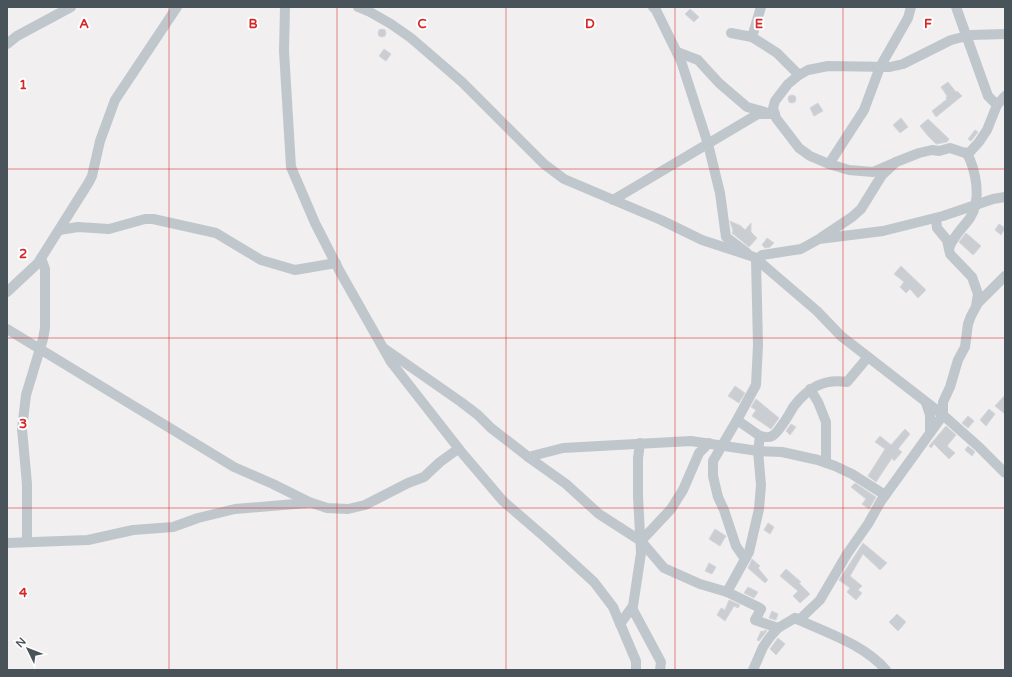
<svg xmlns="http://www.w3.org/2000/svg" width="1012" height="677" font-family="'Varela Round',sans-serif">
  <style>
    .building { fill: #cacdd1; stroke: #d4d6da }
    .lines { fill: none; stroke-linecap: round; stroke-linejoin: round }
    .minor { stroke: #bfc7cc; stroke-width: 10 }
    .grid { fill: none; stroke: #d62828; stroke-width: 1; stroke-opacity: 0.55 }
    .grid-label { font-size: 13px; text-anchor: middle; font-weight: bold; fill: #d62828; stroke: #fff; stroke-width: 4; stroke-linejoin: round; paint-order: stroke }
  </style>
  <rect width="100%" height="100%" fill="#f1efef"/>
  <g class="building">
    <polygon points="690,9 699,17 694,22 685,14"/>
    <circle cx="382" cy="33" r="4"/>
    <polygon points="384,49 391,54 386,61 379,56"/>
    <polygon points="948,82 956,92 957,91 962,96 936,117 932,111 947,99 946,98 947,96 941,87"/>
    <circle cx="792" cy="99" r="4"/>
    <polygon points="818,103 823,111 814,116 810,108"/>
    <polygon points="901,118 908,127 900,133 893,125"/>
    <polygon points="928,119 949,139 947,142 936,144 928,136 920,126"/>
    <polygon points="975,130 978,132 971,141 968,139"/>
    <polygon points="730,221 741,226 745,230 751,223 751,232 757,238 749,247 732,233 733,231"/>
    <polygon points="999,224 1005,228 1001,235 995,230"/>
    <polygon points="966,233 981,246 973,255 959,242"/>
    <polygon points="767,238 774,243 770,247 765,248 762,245"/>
    <polygon points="901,266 926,290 918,298 910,289 906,293 900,287 904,282 894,274"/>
    <polygon points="735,386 745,393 739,403 728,396"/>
    <polygon points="1005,395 1005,414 995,406"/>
    <polygon points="756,399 779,418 771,429 752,416 756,410 751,407"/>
    <polygon points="989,409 995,414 986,426 980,420"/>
    <polygon points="968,416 974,421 968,428 962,423"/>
    <polygon points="791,424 796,427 790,435 786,431"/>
    <polygon points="946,426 956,435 947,446 955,453 949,459 934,444 931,448 929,446"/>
    <polygon points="905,429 910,434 898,449 902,452 894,461 892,458 876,482 868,476 885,449 875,442 880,436 891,445"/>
    <polygon points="968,446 975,452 972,456 965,450"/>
    <polygon points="855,483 876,497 869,509 862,504 866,499 851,487"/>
    <polygon points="768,523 774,527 770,534 764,530"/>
    <polygon points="715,529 726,536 720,546 709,539"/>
    <polygon points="863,543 887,563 880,570 863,554 850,576 862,586 858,590 862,593 856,600 847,592 850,588 839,580"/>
    <polygon points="752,559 760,566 758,568 768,580 765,583 748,568"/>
    <polygon points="709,563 716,567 712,574 705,571"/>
    <polygon points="786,569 801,582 799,583 810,594 800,603 793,596 798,591 780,576"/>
    <polygon points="748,587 758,592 754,598 744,593"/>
    <polygon points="729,600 740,605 738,608 734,606 725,621 717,615 721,608 725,610"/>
    <polygon points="772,611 778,614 776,620 769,618"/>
    <polygon points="897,614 906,622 898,631 889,622"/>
    <polygon points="764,630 767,631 759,641 757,640 761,631 764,632"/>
    <polygon points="778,638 785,644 776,655 770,649"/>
  </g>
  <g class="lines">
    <g class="minor">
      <polyline points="285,7 284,51 291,167 315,223 339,270 391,362 463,454 503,501 547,539 594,582 613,607 636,661 636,670"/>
      <polyline points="358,7 370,12 391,24 411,38 462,82 544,164 564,179 661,220 702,240 754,257 817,311 841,336 943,415 979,447 1005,473"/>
      <polyline points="653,7 656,10 681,61 708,144 720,193 726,237 747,253"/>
      <polyline points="761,7 752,37 777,53 799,75"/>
      <polyline points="956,7 988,96 997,105"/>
      <polyline points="731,33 752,37"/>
      <polyline points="7,44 17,36 71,7"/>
      <polyline points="677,52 698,60 719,83 747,107 765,112"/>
      <polyline points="896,162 873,172 849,170 829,164 810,156 799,148 776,118 773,108 775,101 788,84 799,75 808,70 828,66 890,67 903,64 951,40 971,35 1005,34"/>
      <polyline points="829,164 864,110 880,67 908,18 911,7"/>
      <polyline points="613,200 758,114 775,114"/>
      <polyline points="936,218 937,228 947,240 950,254 972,277 978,294 976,306"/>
      <polyline points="59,230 78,227 109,229 145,219 153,219 216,233 261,260 295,270 336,263"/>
      <polyline points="822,237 852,217 861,209 882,175 896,162 919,153 932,150 939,151 950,148 965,153 970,152 979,142 987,130 997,105 1005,96"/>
      <path d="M 949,248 C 954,235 962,229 970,218 C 982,200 976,171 967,153"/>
      <polyline points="7,292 38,263 89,182 92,176 100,141 115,100 177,7"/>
      <polyline points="7,329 234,467 273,484 309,502 327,508 348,509 365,505 408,483 424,477 440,462 458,449"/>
      <polyline points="385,349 461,402 478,415 491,428 531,459 566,484 599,514 641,541 664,568 700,584 727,592 758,607 761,609 755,620 778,628"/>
      <polyline points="810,389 818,402 826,422 826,463"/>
      <polyline points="926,403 930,415 930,432"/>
      <polyline points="737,420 713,461 713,476 718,497 724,510 736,546 745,559"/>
      <path d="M 760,436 C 764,437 769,438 772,436 C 776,434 780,428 782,425 C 787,419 790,412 794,406 C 808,388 824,378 847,382 L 868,357"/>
      <polyline points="528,457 563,448 691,441 758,451 782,452 818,460 835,466 852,474 885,495"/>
      <polyline points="27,541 27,484 22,429 26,395 43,339 45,328 45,269 41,258"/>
      <polyline points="641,541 671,509 683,490 699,453 709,443"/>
      <polyline points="7,543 88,540 133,530 173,527 198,518 235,509 307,503"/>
      <polyline points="727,592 749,552 759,509 761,485 758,451 760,436 737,420 756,385 758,345 756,260 762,255 801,249 819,239 883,231 943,216 993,199 1005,197"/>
      <polyline points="632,608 661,662 660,670"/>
      <path d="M 795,618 C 826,633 862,643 886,670"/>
      <polyline points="620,624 633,606 641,553 638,496 638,458 640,443"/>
      <polyline points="753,670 763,647 770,637 778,628 795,618 799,620 820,600 847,554 868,524 881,501 943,415 943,402 950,387 958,360 965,347 968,324 971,316 978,303 1005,276"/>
    </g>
  </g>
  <path class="grid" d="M 169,7 L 169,670M 337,7 L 337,670M 506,7 L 506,670M 675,7 L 675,670M 843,7 L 843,670M 7,169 L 1005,169M 7,338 L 1005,338M 7,508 L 1005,508"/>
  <g class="grid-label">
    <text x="84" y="28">A</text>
    <text x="253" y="28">B</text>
    <text x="422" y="28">C</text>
    <text x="590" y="28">D</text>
    <text x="759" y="28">E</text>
    <text x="928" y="28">F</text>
    <text x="23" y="89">1</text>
    <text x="23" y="258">2</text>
    <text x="23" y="428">3</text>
    <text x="23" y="597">4</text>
  </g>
  <rect width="1012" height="677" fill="none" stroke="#49545a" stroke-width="16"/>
  <g transform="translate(28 649) rotate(313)" stroke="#ffffff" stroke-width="3" paint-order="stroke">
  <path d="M0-3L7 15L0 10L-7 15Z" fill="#49545a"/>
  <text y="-6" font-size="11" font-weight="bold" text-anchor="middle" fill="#49545a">N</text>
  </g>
</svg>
